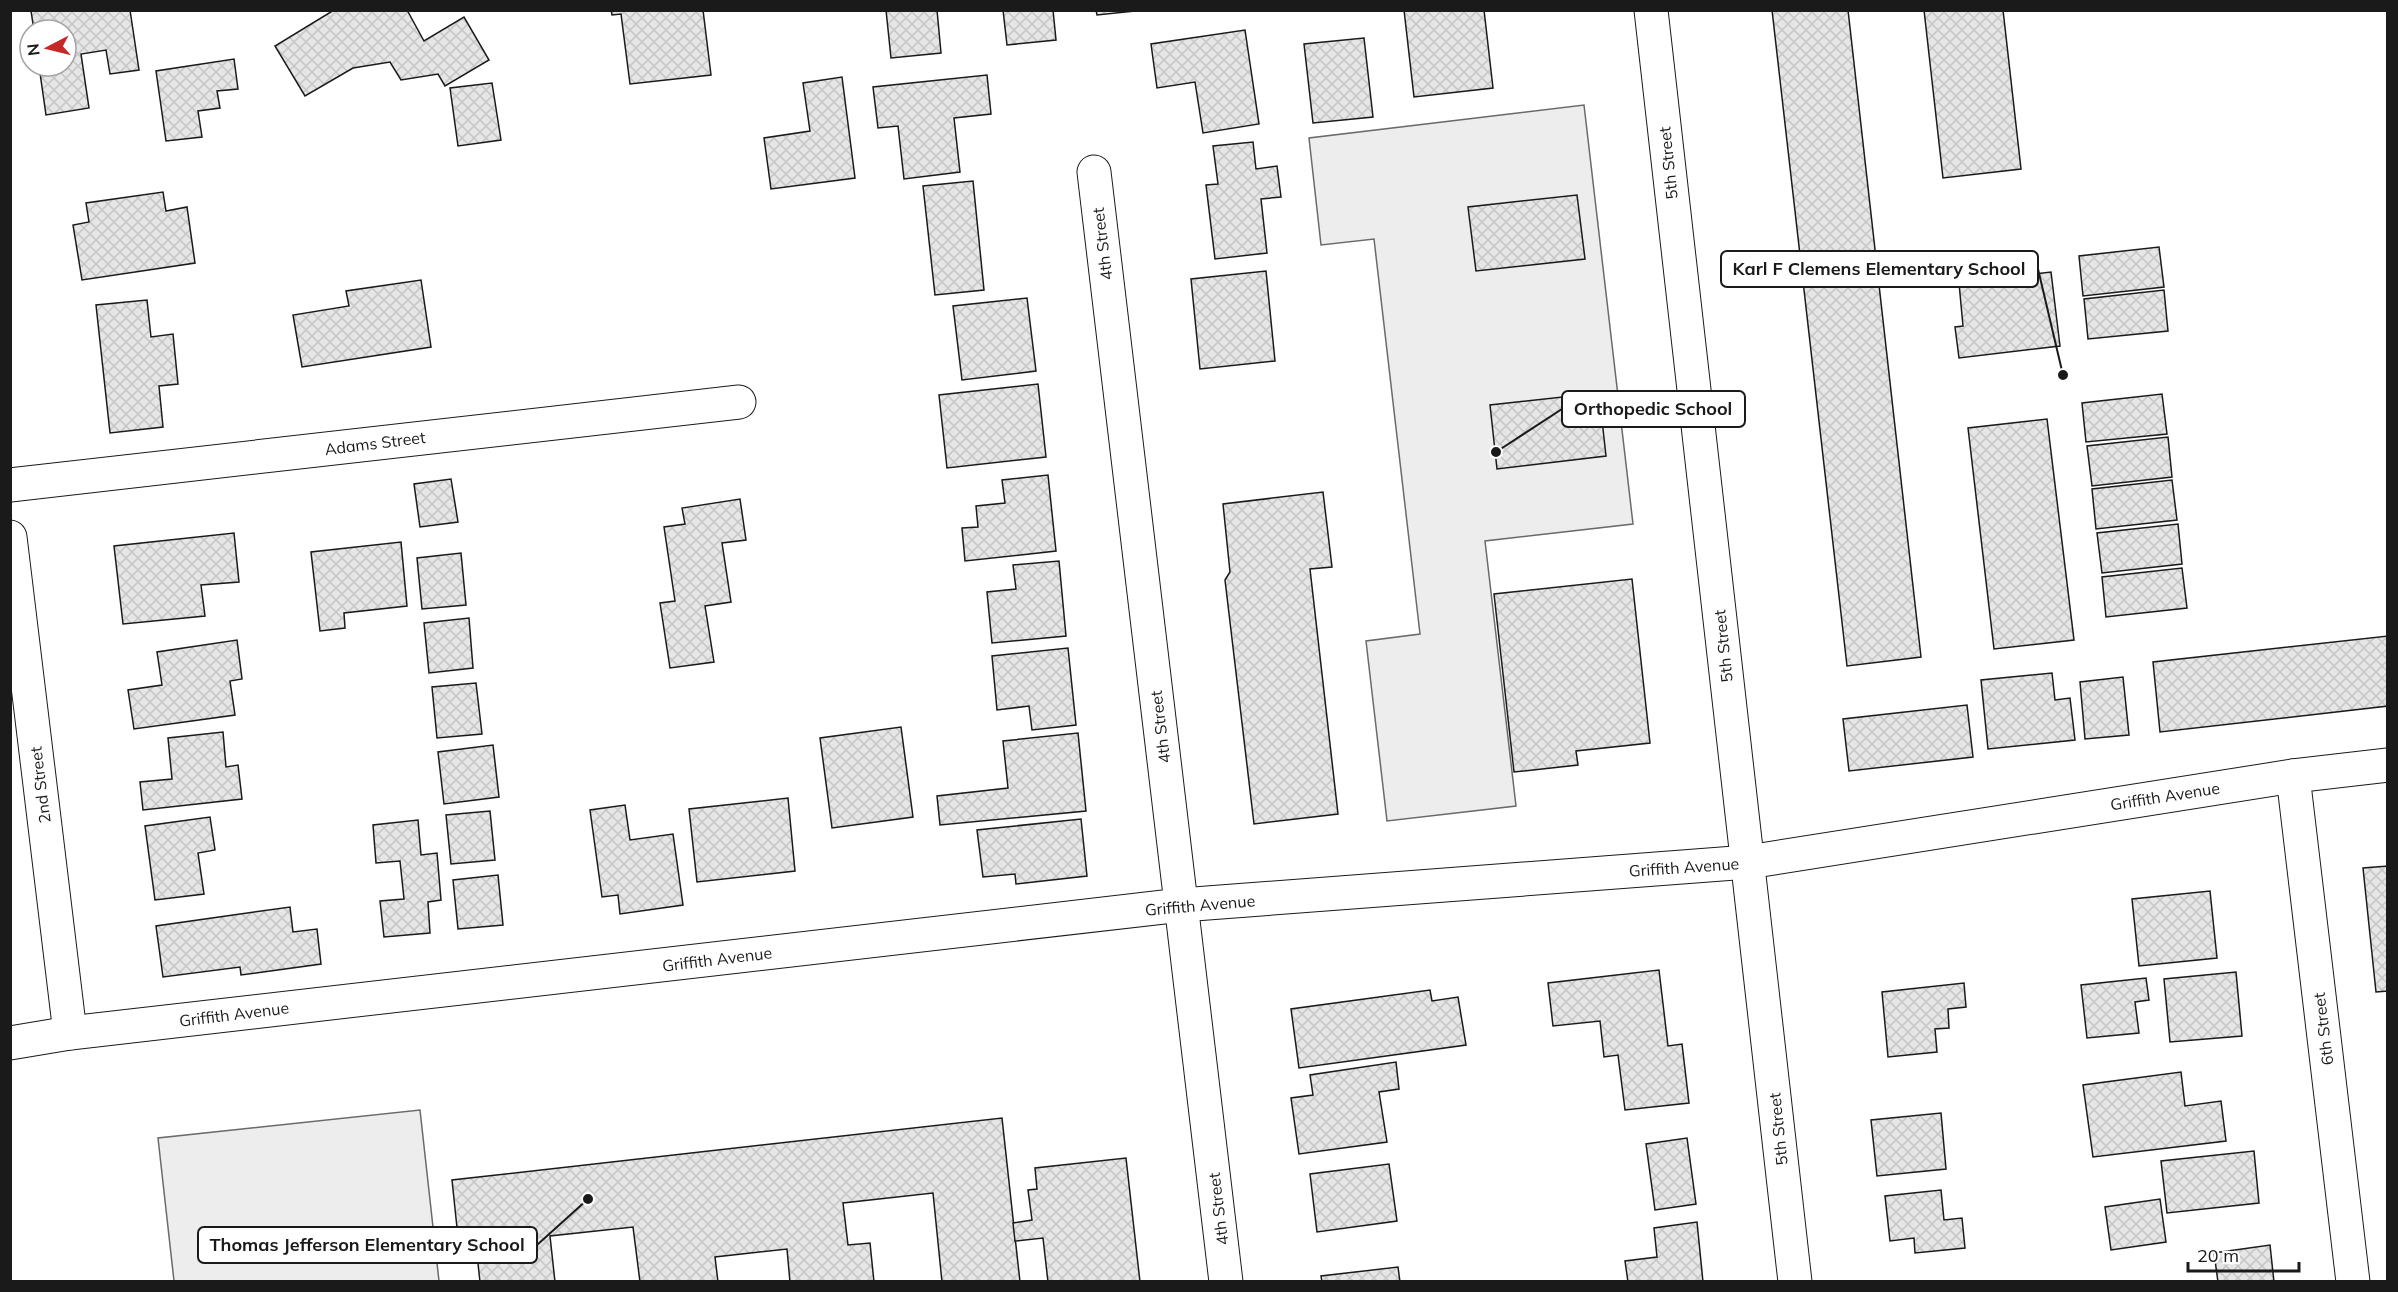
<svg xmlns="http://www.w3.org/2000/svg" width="2398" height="1292" font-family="Mulish,sans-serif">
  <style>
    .pitch { fill: #ededed; stroke: #6a6a6a; stroke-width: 1.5 }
    .building { fill: url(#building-cross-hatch); stroke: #1a1a1a; stroke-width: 1.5 }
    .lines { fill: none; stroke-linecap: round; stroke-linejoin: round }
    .minor-casing { stroke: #1a1a1a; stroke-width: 35 }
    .major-casing { stroke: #1a1a1a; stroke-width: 35 }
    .minor { stroke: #fff; stroke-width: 33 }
    .major { stroke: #fff; stroke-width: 33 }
    .labels { text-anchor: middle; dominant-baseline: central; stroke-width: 4.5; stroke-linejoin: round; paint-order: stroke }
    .street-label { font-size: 16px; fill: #1a1a1a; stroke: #fff }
    .leader { fill: none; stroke: #1a1a1a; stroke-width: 2 }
    .callout-dot { fill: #1a1a1a; stroke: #fff; stroke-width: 2 }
    .callout { fill: #fff; stroke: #1a1a1a; stroke-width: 2 }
    .callout-label { font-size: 18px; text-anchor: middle; font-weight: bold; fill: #1a1a1a }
  </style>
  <defs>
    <pattern id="building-cross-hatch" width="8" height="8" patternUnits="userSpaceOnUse" patternTransform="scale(1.5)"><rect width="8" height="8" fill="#e6e6e6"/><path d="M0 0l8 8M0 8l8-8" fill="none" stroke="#c5c5c5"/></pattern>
  </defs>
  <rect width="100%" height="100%" fill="#fff"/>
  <g class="pitch">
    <polygon points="1584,105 1633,524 1485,541 1516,806 1387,821 1366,641 1420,634 1374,239 1321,245 1309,138"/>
    <polygon points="420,1110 439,1281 174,1281 158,1138"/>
  </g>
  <g class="building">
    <polygon points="130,10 139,70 110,74 106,50 81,54 89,108 46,115 39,66 66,66 66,30 34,30 31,11"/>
    <polygon points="334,10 407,10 424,41 464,17 489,60 445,86 438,74 401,80 390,62 353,68 305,96 275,46"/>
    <polygon points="611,10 703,10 711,75 630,84 621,14 612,15"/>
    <polygon points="886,10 937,10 941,53 891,58"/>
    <polygon points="1003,10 1053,10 1056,40 1007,45"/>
    <polygon points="1096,10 1145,10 1097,15"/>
    <polygon points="1404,10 1484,10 1493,88 1414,97"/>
    <polygon points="1772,10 1848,10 1921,657 1847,666"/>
    <polygon points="1924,10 2003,10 2021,169 1943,178"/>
    <polygon points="1245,30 1259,124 1203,133 1195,82 1157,88 1151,44"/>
    <polygon points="1364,38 1373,117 1313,123 1304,44"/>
    <polygon points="234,59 238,89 217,91 220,108 198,111 202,137 166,141 156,71"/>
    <polygon points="987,75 991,114 954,118 960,172 904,179 898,126 878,128 873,87"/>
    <polygon points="842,77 855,178 771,189 764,138 810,131 803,83"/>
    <polygon points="492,83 501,140 458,146 450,88"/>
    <polygon points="1253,142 1256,169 1277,166 1281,197 1261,199 1267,253 1215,259 1206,185 1218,184 1213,146"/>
    <polygon points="973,181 984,290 935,295 923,186"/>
    <polygon points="163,192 166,211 187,207 195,263 82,280 73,225 89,222 86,203"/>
    <polygon points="1577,195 1585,259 1476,271 1468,207"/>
    <polygon points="2159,247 2164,287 2083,296 2079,256"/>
    <polygon points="1266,271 1275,361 1200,369 1191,279"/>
    <polygon points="2051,272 2060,346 1959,358 1955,327 1963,326 1959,283"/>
    <polygon points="421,280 431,347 302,367 293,315 349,306 346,291"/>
    <polygon points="2164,290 2168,331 2088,339 2084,299"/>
    <polygon points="1027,298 1036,371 962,380 953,306"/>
    <polygon points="147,300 151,337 173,334 178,384 159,386 163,427 110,433 96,305"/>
    <polygon points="1038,384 1046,457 947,468 939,395"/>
    <polygon points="1599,393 1606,456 1497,469 1490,405"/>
    <polygon points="2162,394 2167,434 2086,442 2082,403"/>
    <polygon points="2047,419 2074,640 1994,649 1968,428"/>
    <polygon points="2168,437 2172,477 2092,486 2087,446"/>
    <polygon points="1048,475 1056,551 965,561 962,528 978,527 976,506 1005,503 1002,480"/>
    <polygon points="451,479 458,522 420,527 414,484"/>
    <polygon points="2172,480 2177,520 2096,529 2092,489"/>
    <polygon points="1323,492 1332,567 1310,569 1338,814 1254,824 1225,580 1230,572 1223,504"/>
    <polygon points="740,499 746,540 722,543 731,602 705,606 714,662 670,668 660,603 675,601 664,527 685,524 682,508"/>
    <polygon points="2178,524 2182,564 2102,573 2097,533"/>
    <polygon points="234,533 239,582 201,585 205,616 123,624 114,546"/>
    <polygon points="401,542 407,606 344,613 345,628 320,631 311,552"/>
    <polygon points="461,553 466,605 422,609 417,558"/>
    <polygon points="1059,561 1066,636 992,643 987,592 1016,589 1013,565"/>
    <polygon points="2182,568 2187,608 2106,617 2102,577"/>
    <polygon points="1632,579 1650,743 1576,751 1578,765 1514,772 1494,594"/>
    <polygon points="469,618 473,668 429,673 424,623"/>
    <polygon points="2388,636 2388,706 2160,732 2153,662"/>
    <polygon points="237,640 242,679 230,681 235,715 134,729 128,690 162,685 157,652"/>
    <polygon points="1068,648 1076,725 1032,730 1029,706 997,710 992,656"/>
    <polygon points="2052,673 2055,700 2070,698 2075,740 1988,749 1981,680"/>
    <polygon points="2123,677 2129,735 2085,739 2080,682"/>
    <polygon points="476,683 482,734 437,738 432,687"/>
    <polygon points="1967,705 1973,757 1849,771 1843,719"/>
    <polygon points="901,727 913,817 832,828 820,738"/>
    <polygon points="223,732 226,767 238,765 242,799 143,810 140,782 172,779 168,738"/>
    <polygon points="1078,733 1086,811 940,825 937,796 1008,788 1003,741"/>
    <polygon points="493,745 499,797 444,804 438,752"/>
    <polygon points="788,798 795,871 697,882 689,809"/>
    <polygon points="625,805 630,840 673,834 683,905 620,914 618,895 602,897 590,810"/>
    <polygon points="490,811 495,860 451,864 446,815"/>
    <polygon points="210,817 215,850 198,853 204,894 155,900 145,826"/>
    <polygon points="1081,819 1087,876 1016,884 1015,874 983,877 977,830"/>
    <polygon points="418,820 421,855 437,853 441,900 428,902 430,933 384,937 380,901 404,899 400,861 376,863 373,825"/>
    <polygon points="2388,866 2388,991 2376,992 2363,868"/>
    <polygon points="498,875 503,925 458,929 453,880"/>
    <polygon points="2210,891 2217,958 2139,966 2132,899"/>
    <polygon points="290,907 293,932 317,929 321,964 241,975 240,967 163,977 156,926"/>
    <polygon points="1659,970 1668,1046 1682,1044 1689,1103 1625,1110 1618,1055 1604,1057 1600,1021 1553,1026 1548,983"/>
    <polygon points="2236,972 2242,1036 2170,1042 2164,979"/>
    <polygon points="2146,978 2149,1000 2135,1002 2139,1033 2087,1038 2081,985"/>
    <polygon points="1964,983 1966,1007 1948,1009 1949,1028 1935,1029 1937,1052 1888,1057 1882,992"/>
    <polygon points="1430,990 1432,1001 1458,997 1466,1045 1299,1068 1291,1009"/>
    <polygon points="1396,1062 1399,1089 1379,1092 1387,1142 1299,1154 1291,1098 1313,1095 1310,1075"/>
    <polygon points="2181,1072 2185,1106 2221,1101 2226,1141 2093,1157 2083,1085"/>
    <polygon points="1941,1113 1946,1169 1877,1176 1871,1120"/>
    <polygon points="1002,1118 1020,1282 942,1282 933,1193 843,1203 848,1245 870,1243 874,1282 790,1282 787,1249 715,1257 718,1282 640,1282 633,1227 550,1236 555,1282 480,1282 476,1245 459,1247 452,1180"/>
    <polygon points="1687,1138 1696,1204 1655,1210 1646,1144"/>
    <polygon points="2254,1151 2259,1203 2167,1213 2161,1161"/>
    <polygon points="1126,1158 1140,1282 1048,1282 1043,1238 1015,1241 1013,1223 1032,1220 1028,1190 1037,1189 1035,1168"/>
    <polygon points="1389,1164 1397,1221 1317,1232 1310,1174"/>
    <polygon points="1941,1190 1944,1220 1962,1218 1965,1248 1915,1253 1914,1238 1890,1241 1885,1196"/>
    <polygon points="2160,1199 2166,1242 2111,1250 2105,1207"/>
    <polygon points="1697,1222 1703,1282 1628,1282 1625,1261 1657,1257 1654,1228"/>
    <polygon points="2270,1245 2274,1282 2218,1282 2214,1253"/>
    <polygon points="1398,1267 1400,1282 1322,1282 1321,1276"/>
  </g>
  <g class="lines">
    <defs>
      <g id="minor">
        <polyline points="1651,10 1795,1282"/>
        <polyline points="1094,172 1226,1282"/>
        <polyline points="10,485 739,402"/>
        <polyline points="10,537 70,1033"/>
        <polyline points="2293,776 2353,1282"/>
      </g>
      <polyline id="major" points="10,1043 70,1033 1181,905 1748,862 2293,776 2388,765"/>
    </defs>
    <use href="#minor" class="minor-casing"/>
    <use href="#major" class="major-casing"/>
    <use href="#minor" class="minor"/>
    <use href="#major" class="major"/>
  </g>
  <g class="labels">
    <g class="street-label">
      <text transform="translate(1668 163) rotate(-96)">5th Street</text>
      <text transform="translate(1102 244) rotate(-97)">4th Street</text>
      <text transform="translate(375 443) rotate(-7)">Adams Street</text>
      <text transform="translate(1723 646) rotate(-96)">5th Street</text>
      <text transform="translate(1160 727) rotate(-97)">4th Street</text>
      <text transform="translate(40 785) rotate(-97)">2nd Street</text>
      <text transform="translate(2165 796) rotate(-9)">Griffith Avenue</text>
      <text transform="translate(1684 867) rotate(-4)">Griffith Avenue</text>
      <text transform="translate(1200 905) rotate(-5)">Griffith Avenue</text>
      <text transform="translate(717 959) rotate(-7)">Griffith Avenue</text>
      <text transform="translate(234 1014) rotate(-7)">Griffith Avenue</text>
      <text transform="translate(2323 1029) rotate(-97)">6th Street</text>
      <text transform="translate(1778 1129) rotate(-96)">5th Street</text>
      <text transform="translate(1218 1209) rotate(-97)">4th Street</text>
    </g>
  </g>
  <path class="leader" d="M2063 375L2038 269M1496 452L1562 409M588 1199L537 1245"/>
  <g class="callout-dot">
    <circle cx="2063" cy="375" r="6"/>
    <circle cx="1496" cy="452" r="6"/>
    <circle cx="588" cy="1199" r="6"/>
  </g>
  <g class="callout">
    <rect x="1721" y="251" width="317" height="36" rx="6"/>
    <rect x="1562" y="391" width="183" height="36" rx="6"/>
    <rect x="198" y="1227" width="339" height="36" rx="6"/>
  </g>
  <g class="callout-label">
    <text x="1879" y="275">Karl F Clemens Elementary School</text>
    <text x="1653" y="415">Orthopedic School</text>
    <text x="367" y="1251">Thomas Jefferson Elementary School</text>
  </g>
  <rect width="2398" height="1292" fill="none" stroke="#1a1a1a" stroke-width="24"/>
  <g transform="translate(48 48) rotate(263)"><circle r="28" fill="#ffffff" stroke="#a3a3a3" stroke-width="1.5"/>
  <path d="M0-4.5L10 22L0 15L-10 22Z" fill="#c62828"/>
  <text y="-9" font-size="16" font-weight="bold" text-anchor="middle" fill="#1a1a1a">N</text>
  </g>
  <path d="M2188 1262v9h111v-9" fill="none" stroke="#1a1a1a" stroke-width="3"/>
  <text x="2197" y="1262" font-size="18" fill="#1a1a1a" stroke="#ffffff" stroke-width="4.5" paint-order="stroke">20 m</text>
</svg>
